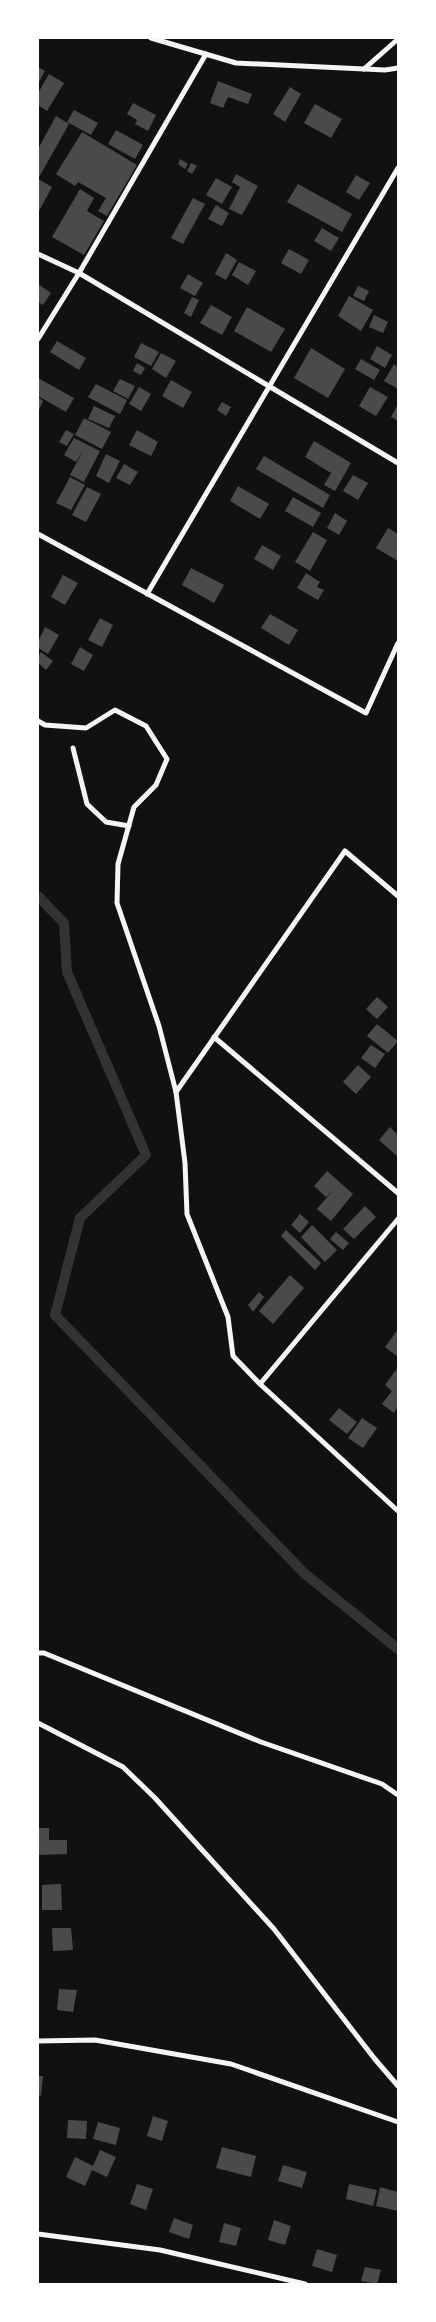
<svg xmlns="http://www.w3.org/2000/svg" width="436" height="2322" font-family="'Fira Sans Condensed',sans-serif">
  <style>
    .lines { fill: none; stroke-linecap: round; stroke-linejoin: round }
    .stream { stroke: #333; stroke-width: 10 }
    .building { fill: #4a4a4a }
    .minor { stroke: #f5f5f5; stroke-width: 5 }
  </style>
  <rect width="100%" height="100%" fill="#111"/>
  <g class="lines">
    <polyline class="stream" points="38,896 64,923 67,972 146,1155 80,1218 55,1315 304,1573 398,1649"/>
  </g>
  <g class="building">
    <polygon points="38,67 45,71 38,84"/>
    <polygon points="49,74 64,83 47,111 38,105 38,93"/>
    <polygon points="218,81 252,94 248,104 228,97 223,108 210,103"/>
    <polygon points="290,87 301,94 285,122 273,114"/>
    <polygon points="133,103 156,115 148,131 135,124 137,120 127,114"/>
    <polygon points="315,104 342,119 331,138 304,123"/>
    <polygon points="74,110 98,123 91,135 67,122"/>
    <polygon points="56,116 69,124 38,179 52,187 38,213 38,149"/>
    <polygon points="116,130 143,145 135,159 108,144"/>
    <polygon points="82,132 137,165 107,216 98,211 106,198 78,182 75,186 56,174"/>
    <polygon points="180,159 188,164 185,169 178,164"/>
    <polygon points="191,163 197,166 192,174 187,171"/>
    <polygon points="236,174 258,186 242,215 229,209 240,187 232,182"/>
    <polygon points="356,175 370,183 359,200 346,192"/>
    <polygon points="216,178 232,187 222,204 206,195"/>
    <polygon points="298,184 352,214 342,232 287,202"/>
    <polygon points="80,189 94,198 87,211 104,221 84,255 52,237"/>
    <polygon points="193,198 205,204 183,244 171,238"/>
    <polygon points="216,205 229,213 222,226 208,219"/>
    <polygon points="322,228 339,238 331,251 314,241"/>
    <polygon points="289,249 309,260 301,274 281,263"/>
    <polygon points="226,253 237,260 226,280 215,274"/>
    <polygon points="239,262 256,271 248,285 232,275"/>
    <polygon points="188,274 203,283 195,296 180,288"/>
    <polygon points="38,284 51,293 43,305 38,302"/>
    <polygon points="358,286 369,291 364,301 353,296"/>
    <polygon points="349,296 373,310 361,331 338,316"/>
    <polygon points="192,297 199,300 191,317 184,313"/>
    <polygon points="211,305 232,317 222,335 200,323"/>
    <polygon points="247,307 285,329 271,352 234,331"/>
    <polygon points="374,315 388,322 383,333 369,327"/>
    <polygon points="57,341 86,358 79,370 50,352"/>
    <polygon points="141,343 159,352 151,366 134,357"/>
    <polygon points="377,346 392,355 385,368 370,359"/>
    <polygon points="311,348 345,369 328,398 294,378"/>
    <polygon points="161,353 176,361 166,378 152,369"/>
    <polygon points="361,359 380,370 374,380 355,369"/>
    <polygon points="137,363 145,368 141,375 133,371"/>
    <polygon points="394,364 398,367 398,389 384,381"/>
    <polygon points="38,378 74,398 66,412 38,396"/>
    <polygon points="120,379 135,386 128,399 113,391"/>
    <polygon points="171,380 192,392 183,408 162,396"/>
    <polygon points="96,384 127,400 120,414 88,397"/>
    <polygon points="139,387 151,394 141,411 129,404"/>
    <polygon points="370,387 388,397 376,416 359,406"/>
    <polygon points="38,397 43,401 38,412"/>
    <polygon points="222,402 231,407 226,416 217,410"/>
    <polygon points="398,404 398,421 391,417"/>
    <polygon points="94,406 115,416 109,428 88,419"/>
    <polygon points="84,418 111,432 102,449 75,435"/>
    <polygon points="66,430 74,434 67,446 59,442"/>
    <polygon points="137,430 158,442 151,456 129,445"/>
    <polygon points="74,438 100,451 84,482 70,475 84,449 76,462 64,455"/>
    <polygon points="314,441 351,463 335,491 324,485 331,473 305,457"/>
    <polygon points="106,454 120,461 109,483 96,476"/>
    <polygon points="264,456 330,495 323,508 256,469"/>
    <polygon points="124,464 138,472 130,485 116,478"/>
    <polygon points="353,475 368,483 358,500 343,491"/>
    <polygon points="70,477 85,485 71,510 56,503"/>
    <polygon points="238,486 269,504 260,519 230,501"/>
    <polygon points="87,487 101,494 86,522 72,515"/>
    <polygon points="293,497 321,513 313,527 285,511"/>
    <polygon points="335,513 347,521 339,535 327,528"/>
    <polygon points="388,528 398,534 398,561 376,548"/>
    <polygon points="313,532 327,540 310,571 295,562"/>
    <polygon points="262,545 281,556 273,570 254,559"/>
    <polygon points="191,568 224,585 214,603 182,585"/>
    <polygon points="306,573 320,582 317,587 324,590 318,600 297,588"/>
    <polygon points="63,575 78,583 65,605 51,597"/>
    <polygon points="270,614 298,630 289,645 261,628"/>
    <polygon points="100,618 113,625 102,647 88,640"/>
    <polygon points="45,627 59,635 48,654 38,648 38,642"/>
    <polygon points="80,647 93,655 84,671 71,664"/>
    <polygon points="41,652 53,661 46,670 38,663 38,656"/>
    <polygon points="377,997 388,1007 377,1019 366,1009"/>
    <polygon points="377,1024 398,1041 388,1053 367,1036"/>
    <polygon points="371,1045 385,1054 375,1068 361,1058"/>
    <polygon points="358,1065 371,1077 356,1094 343,1082"/>
    <polygon points="390,1127 398,1135 398,1157 379,1140"/>
    <polygon points="327,1171 353,1194 331,1221 317,1209 333,1190 326,1197 314,1186"/>
    <polygon points="365,1206 376,1217 354,1239 343,1229"/>
    <polygon points="300,1214 309,1222 300,1233 291,1225"/>
    <polygon points="312,1225 337,1250 325,1262 301,1237"/>
    <polygon points="286,1230 321,1263 315,1270 281,1236"/>
    <polygon points="336,1232 349,1243 343,1250 330,1239"/>
    <polygon points="290,1275 304,1288 273,1324 259,1311"/>
    <polygon points="259,1292 264,1297 253,1312 248,1305"/>
    <polygon points="398,1329 398,1357 385,1347"/>
    <polygon points="398,1367 398,1406 394,1413 382,1404 392,1391 385,1385"/>
    <polygon points="339,1408 357,1422 347,1434 329,1420"/>
    <polygon points="362,1418 377,1428 363,1448 348,1438"/>
    <polygon points="38,1828 49,1828 49,1840 67,1840 67,1854 38,1855"/>
    <polygon points="61,1884 62,1910 42,1910 42,1885"/>
    <polygon points="52,1928 71,1928 73,1950 53,1951"/>
    <polygon points="59,1989 77,1990 73,2012 57,2010"/>
    <polygon points="38,2076 43,2076 41,2096 38,2095"/>
    <polygon points="153,2116 168,2121 162,2141 147,2136"/>
    <polygon points="68,2120 87,2121 86,2139 67,2138"/>
    <polygon points="98,2122 120,2128 116,2145 93,2139"/>
    <polygon points="222,2147 256,2156 251,2177 216,2168"/>
    <polygon points="100,2150 116,2157 107,2177 92,2170 85,2186 66,2177 75,2157 93,2166"/>
    <polygon points="283,2165 307,2172 302,2188 278,2181"/>
    <polygon points="137,2184 153,2189 146,2210 130,2204"/>
    <polygon points="349,2184 377,2190 373,2206 346,2199"/>
    <polygon points="380,2187 398,2192 398,2211 376,2206"/>
    <polygon points="174,2218 193,2225 189,2239 169,2232"/>
    <polygon points="274,2220 291,2226 285,2245 268,2240"/>
    <polygon points="224,2223 241,2228 236,2246 219,2242"/>
    <polygon points="317,2249 337,2255 332,2272 312,2266"/>
    <polygon points="365,2267 381,2270 377,2284 361,2281"/>
  </g>
  <g class="lines">
    <g class="minor">
      <polyline points="151,38 236,63 385,70 398,68"/>
      <polyline points="364,69 398,39"/>
      <polyline points="38,254 79,273 398,463"/>
      <polyline points="38,339 79,273 206,54"/>
      <polyline points="38,534 366,713 398,643"/>
      <polyline points="147,594 398,168"/>
      <polyline points="38,721 45,725 86,728 115,710 146,726 167,759 156,785 134,807 118,864 117,903 159,1026 176,1092 185,1163 187,1214 228,1317 233,1356 260,1384 398,1511"/>
      <polyline points="73,748 87,804 106,822 129,826"/>
      <polyline points="214,1037 398,1193"/>
      <polyline points="176,1092 345,851 398,896"/>
      <polyline points="260,1384 398,1219"/>
      <polyline points="38,1653 44,1653 261,1742 382,1784 398,1795"/>
      <polyline points="38,1723 123,1767 155,1798 274,1929 374,2058 398,2086"/>
      <polyline points="38,2041 95,2040 231,2064 398,2122"/>
      <polyline points="38,2234 160,2250 305,2284"/>
    </g>
  </g>
  <rect width="436" height="2322" fill="none" stroke="#ffffff" stroke-width="78"/>
</svg>
